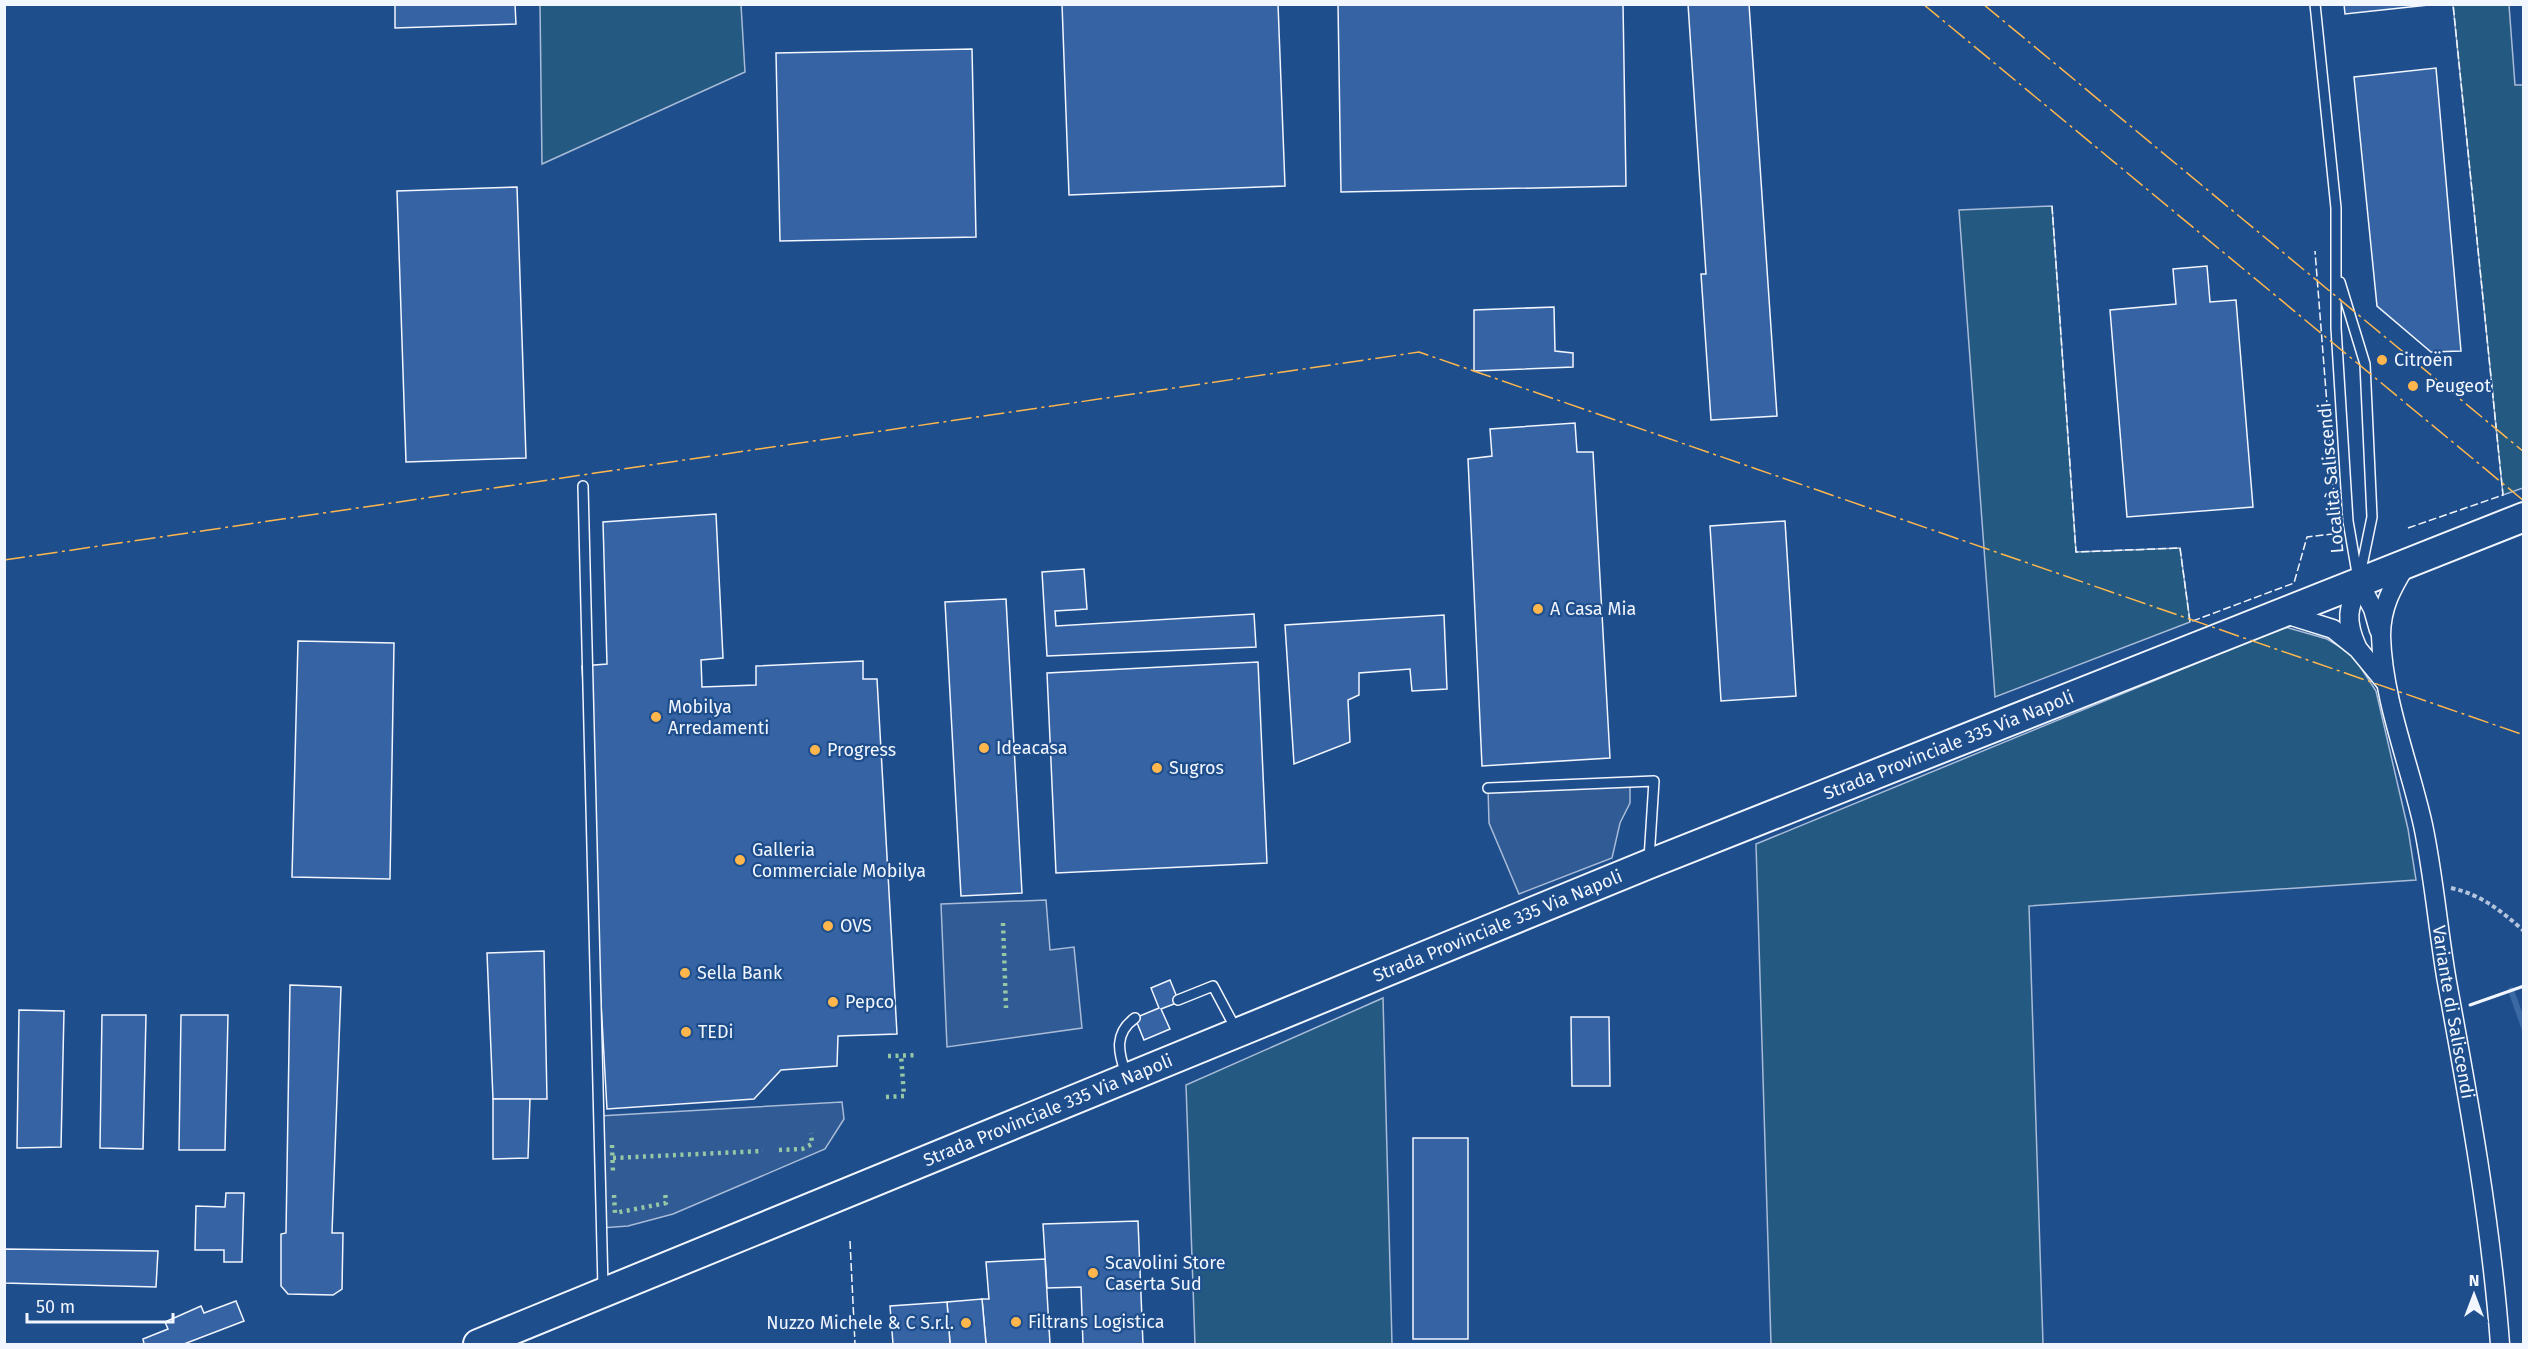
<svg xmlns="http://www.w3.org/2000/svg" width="2528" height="1349" font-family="'Fira Sans',sans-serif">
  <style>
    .green { fill: #245a82; stroke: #a8bbd7; stroke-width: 1.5 }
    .parking { fill: #305b95; stroke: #a8bbd7; stroke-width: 1.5 }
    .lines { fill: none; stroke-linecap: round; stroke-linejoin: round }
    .stream { stroke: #3b69a3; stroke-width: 6 }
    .building { fill: #3563a3; stroke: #f2f6ff; stroke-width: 1.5 }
    .service-casing { stroke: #f2f6ff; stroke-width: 12 }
    .minor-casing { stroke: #f2f6ff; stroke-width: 21 }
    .primary-casing { stroke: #f2f6ff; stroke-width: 32 }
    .path { stroke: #b3c4dc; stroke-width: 4; stroke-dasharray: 4.5 3; stroke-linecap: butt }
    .service { stroke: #1f4e8c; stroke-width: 9 }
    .minor { stroke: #1f4e8c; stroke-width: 18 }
    .primary { stroke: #1f4e8c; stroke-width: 28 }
    .hedge { stroke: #97c8a6; stroke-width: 4.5; stroke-dasharray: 3 4.5; stroke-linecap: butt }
    .fence { stroke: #f2f6ff; stroke-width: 1.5; stroke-dasharray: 8 3; stroke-linecap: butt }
    .wall { stroke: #f2f6ff; stroke-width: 3 }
    .power { stroke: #ffb74d; stroke-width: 1.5; stroke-dasharray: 21 4.5 3 4.5; stroke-linecap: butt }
    .poi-dot { fill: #ffb74d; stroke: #1f4e8c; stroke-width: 2 }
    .labels { text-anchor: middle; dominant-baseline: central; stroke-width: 4.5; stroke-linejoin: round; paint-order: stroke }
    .poi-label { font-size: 18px; fill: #f2f6ff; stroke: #1f4e8c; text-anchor: start }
    .street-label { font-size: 18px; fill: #f2f6ff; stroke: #1f4e8c }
  </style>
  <rect width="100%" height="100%" fill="#1f4e8c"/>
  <g class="green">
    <polygon points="540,5 741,5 745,72 542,164"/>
    <polygon points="2453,5 2509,5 2515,85 2523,85 2523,488 2503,495"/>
    <polygon points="2052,206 2076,552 2180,548 2190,622 1995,697 1959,210"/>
    <polygon points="2285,627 2327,639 2352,654 2376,691 2408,829 2416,880 2029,906 2043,1344 1771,1344 1756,844"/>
    <polygon points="1383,998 1392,1344 1195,1344 1186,1085"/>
  </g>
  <g class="parking">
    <polygon points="1630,782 1630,803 1620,823 1612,858 1519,894 1489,823 1488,788"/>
    <polygon points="1046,900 1050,950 1074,947 1082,1028 947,1047 941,904"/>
    <polygon points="842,1102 844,1119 825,1149 673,1214 628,1226 601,1228 599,1116"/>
  </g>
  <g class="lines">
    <polyline class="stream" points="2511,990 2524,1027"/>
  </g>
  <g class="building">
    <polygon points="395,4 515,4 516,24 395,28"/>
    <polygon points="1062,4 1278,4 1285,186 1069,195"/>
    <polygon points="1338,4 1623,4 1626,186 1341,192"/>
    <polygon points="1688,4 1749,4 1777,416 1711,420 1701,274 1706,274"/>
    <polygon points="2344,4 2428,4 2428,5 2345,14"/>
    <polygon points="972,49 976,237 780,241 776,53"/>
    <polygon points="2436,68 2461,351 2431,352 2377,306 2354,77"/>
    <polygon points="517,187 526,458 406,462 397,191"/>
    <polygon points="2207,266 2210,302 2236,300 2253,507 2127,517 2110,310 2176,304 2173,269"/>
    <polygon points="1554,307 1555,351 1573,353 1573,367 1474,371 1474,310"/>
    <polygon points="1575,423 1577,452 1593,452 1610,758 1482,766 1468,459 1492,456 1490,429"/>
    <polygon points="716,514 723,658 701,660 702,687 756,685 756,666 863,661 863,679 877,679 897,1034 838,1036 837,1066 781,1070 754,1099 607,1109 582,666 607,664 603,522"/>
    <polygon points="1785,521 1796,696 1721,701 1710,526"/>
    <polygon points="1084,569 1087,609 1055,611 1056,626 1254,614 1256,647 1047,656 1042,572"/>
    <polygon points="1006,599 1022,893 961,896 945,602"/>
    <polygon points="1444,615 1447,689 1412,691 1410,669 1359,673 1359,695 1348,700 1350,742 1294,764 1285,625"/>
    <polygon points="298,641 394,643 390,879 292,877"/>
    <polygon points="1258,662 1267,863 1056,873 1047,673"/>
    <polygon points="544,951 547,1099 493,1099 487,953"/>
    <polygon points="1170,980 1179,1002 1161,1009 1170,1029 1144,1040 1135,1018 1159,1008 1151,988"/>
    <polygon points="290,985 341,987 332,1233 343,1233 342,1289 333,1295 288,1294 281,1286 281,1234 286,1233"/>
    <polygon points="19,1010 64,1011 61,1147 17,1148"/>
    <polygon points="102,1015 146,1015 143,1149 100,1148"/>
    <polygon points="181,1015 228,1015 225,1150 179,1150"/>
    <polygon points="1571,1017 1609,1017 1610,1086 1572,1086"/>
    <polygon points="493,1099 530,1099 528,1158 493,1159"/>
    <rect x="1413" y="1138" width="55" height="201"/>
    <polygon points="226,1193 244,1193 242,1262 224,1262 224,1250 195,1250 196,1206 225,1207"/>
    <polygon points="1138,1221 1143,1344 1083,1344 1081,1287 1047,1288 1043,1224"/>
    <polygon points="4,1249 158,1251 156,1287 4,1283"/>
    <polygon points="1045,1259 1050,1344 986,1344 982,1299 989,1299 986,1262"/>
    <polygon points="982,1299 986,1344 950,1344 947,1302"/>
    <polygon points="236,1301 244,1321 184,1344 144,1344 143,1339 168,1329 165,1322 201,1306 204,1313"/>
    <polygon points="947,1302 950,1344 893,1344 890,1306"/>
  </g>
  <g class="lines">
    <defs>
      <g id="service">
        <polyline points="2315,4 2336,208 2336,328 2348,521 2358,579"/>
        <polyline points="2340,282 2365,364 2372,517 2360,575"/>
        <polyline points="583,486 603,1287"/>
        <polyline points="1488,788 1654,781 1649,859"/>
        <polyline points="1178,1000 1213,986 1237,1031"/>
        <path d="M 1126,1074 C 1118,1052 1114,1033 1135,1018"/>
      </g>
      <g id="minor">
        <path id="s1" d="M 2406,565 C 2392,588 2381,607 2381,636 C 2383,701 2409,762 2423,825 C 2434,877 2438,930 2447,982 C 2469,1102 2491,1222 2500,1344"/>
        <polyline points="2359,582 2373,609 2379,630"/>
        <polyline points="2282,613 2333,629 2358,649 2386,683"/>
        <path d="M 2357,647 C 2345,620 2348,609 2359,582"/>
      </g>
      <g id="primary">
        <path id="s2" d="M 478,1344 L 1649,864 L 2524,517"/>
      </g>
    </defs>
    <use href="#service" class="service-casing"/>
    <use href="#minor" class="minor-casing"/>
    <use href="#primary" class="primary-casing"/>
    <path class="path" d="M 2451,888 C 2482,895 2500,910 2524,931"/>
    <use href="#service" class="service"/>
    <use href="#minor" class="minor"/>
    <use href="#primary" class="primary"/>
    <g class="hedge">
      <polyline points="1003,923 1006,1008"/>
      <polyline points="888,1056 918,1055"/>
      <polyline points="886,1097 904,1096 901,1055"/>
      <polyline points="612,1145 613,1173"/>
      <polyline points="779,1150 802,1149 812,1144 811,1133"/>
      <polyline points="613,1158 763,1151"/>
      <polyline points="614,1195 615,1213 666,1203 665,1191"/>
    </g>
    <g class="fence">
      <polyline points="2052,206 2076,552 2180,548 2190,622 2294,583 2307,537 2332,534 2335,507 2315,251"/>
      <polyline points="2408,528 2503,495 2453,4"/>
      <polyline points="850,1241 855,1344"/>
    </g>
    <polyline class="wall" points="2470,1005 2524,986"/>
    <g class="power">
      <polyline points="1923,4 2524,501"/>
      <polyline points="1983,4 2524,452"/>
      <polyline points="4,560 1419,352 2524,735"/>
    </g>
  </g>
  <g class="poi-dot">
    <circle cx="2382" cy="360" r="6"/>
    <circle cx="2413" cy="386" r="6"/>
    <circle cx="1538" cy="609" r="6"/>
    <circle cx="656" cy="717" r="6"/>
    <circle cx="984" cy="748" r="6"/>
    <circle cx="815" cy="750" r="6"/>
    <circle cx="1157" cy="768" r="6"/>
    <circle cx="740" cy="860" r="6"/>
    <circle cx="828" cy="926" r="6"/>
    <circle cx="685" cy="973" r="6"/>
    <circle cx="833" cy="1002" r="6"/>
    <circle cx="686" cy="1032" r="6"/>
    <circle cx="1093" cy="1273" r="6"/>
    <circle cx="1016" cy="1322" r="6"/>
    <circle cx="966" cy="1323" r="6"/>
  </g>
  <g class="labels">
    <g class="poi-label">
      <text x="2394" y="360">Citroën</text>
      <text x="2425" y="386">Peugeot</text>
      <text x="1550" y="609">A Casa Mia</text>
      <text x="668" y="707">Mobilya<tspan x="668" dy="21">Arredamenti</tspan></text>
      <text x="996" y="748">Ideacasa</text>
      <text x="827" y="750">Progress</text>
      <text x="1169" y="768">Sugros</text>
      <text x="752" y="850">Galleria<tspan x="752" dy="21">Commerciale Mobilya</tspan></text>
      <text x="840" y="926">OVS</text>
      <text x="697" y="973">Sella Bank</text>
      <text x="845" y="1002">Pepco</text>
      <text x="698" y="1032">TEDi</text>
      <text x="1105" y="1263">Scavolini Store<tspan x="1105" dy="21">Caserta Sud</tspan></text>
      <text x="1028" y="1322">Filtrans Logistica</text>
      <text x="954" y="1323" text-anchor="end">Nuzzo Michele &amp; C S.r.l.</text>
    </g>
    <g class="street-label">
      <text transform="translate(2331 478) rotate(-95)">Località Saliscendi</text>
      <text stroke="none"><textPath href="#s2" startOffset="1588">Strada Provinciale 335 Via Napoli</textPath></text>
      <text stroke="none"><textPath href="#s2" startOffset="1102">Strada Provinciale 335 Via Napoli</textPath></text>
      <text stroke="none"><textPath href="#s1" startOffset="460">Variante di Saliscendi</textPath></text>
      <text stroke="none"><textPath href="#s2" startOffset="616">Strada Provinciale 335 Via Napoli</textPath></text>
    </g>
  </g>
  <rect width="2528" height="1349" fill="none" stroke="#f2f6ff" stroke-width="12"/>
  <g transform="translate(2474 1295)" stroke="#1f4e8c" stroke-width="4.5" paint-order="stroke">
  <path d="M0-4.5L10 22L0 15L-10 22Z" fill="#f2f6ff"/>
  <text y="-9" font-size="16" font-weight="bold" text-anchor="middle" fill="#f2f6ff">N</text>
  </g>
  <path d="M27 1313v9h146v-9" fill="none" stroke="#f2f6ff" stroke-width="3"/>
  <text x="36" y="1313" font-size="18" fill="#f2f6ff" stroke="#1f4e8c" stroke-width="4.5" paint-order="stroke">50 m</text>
</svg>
